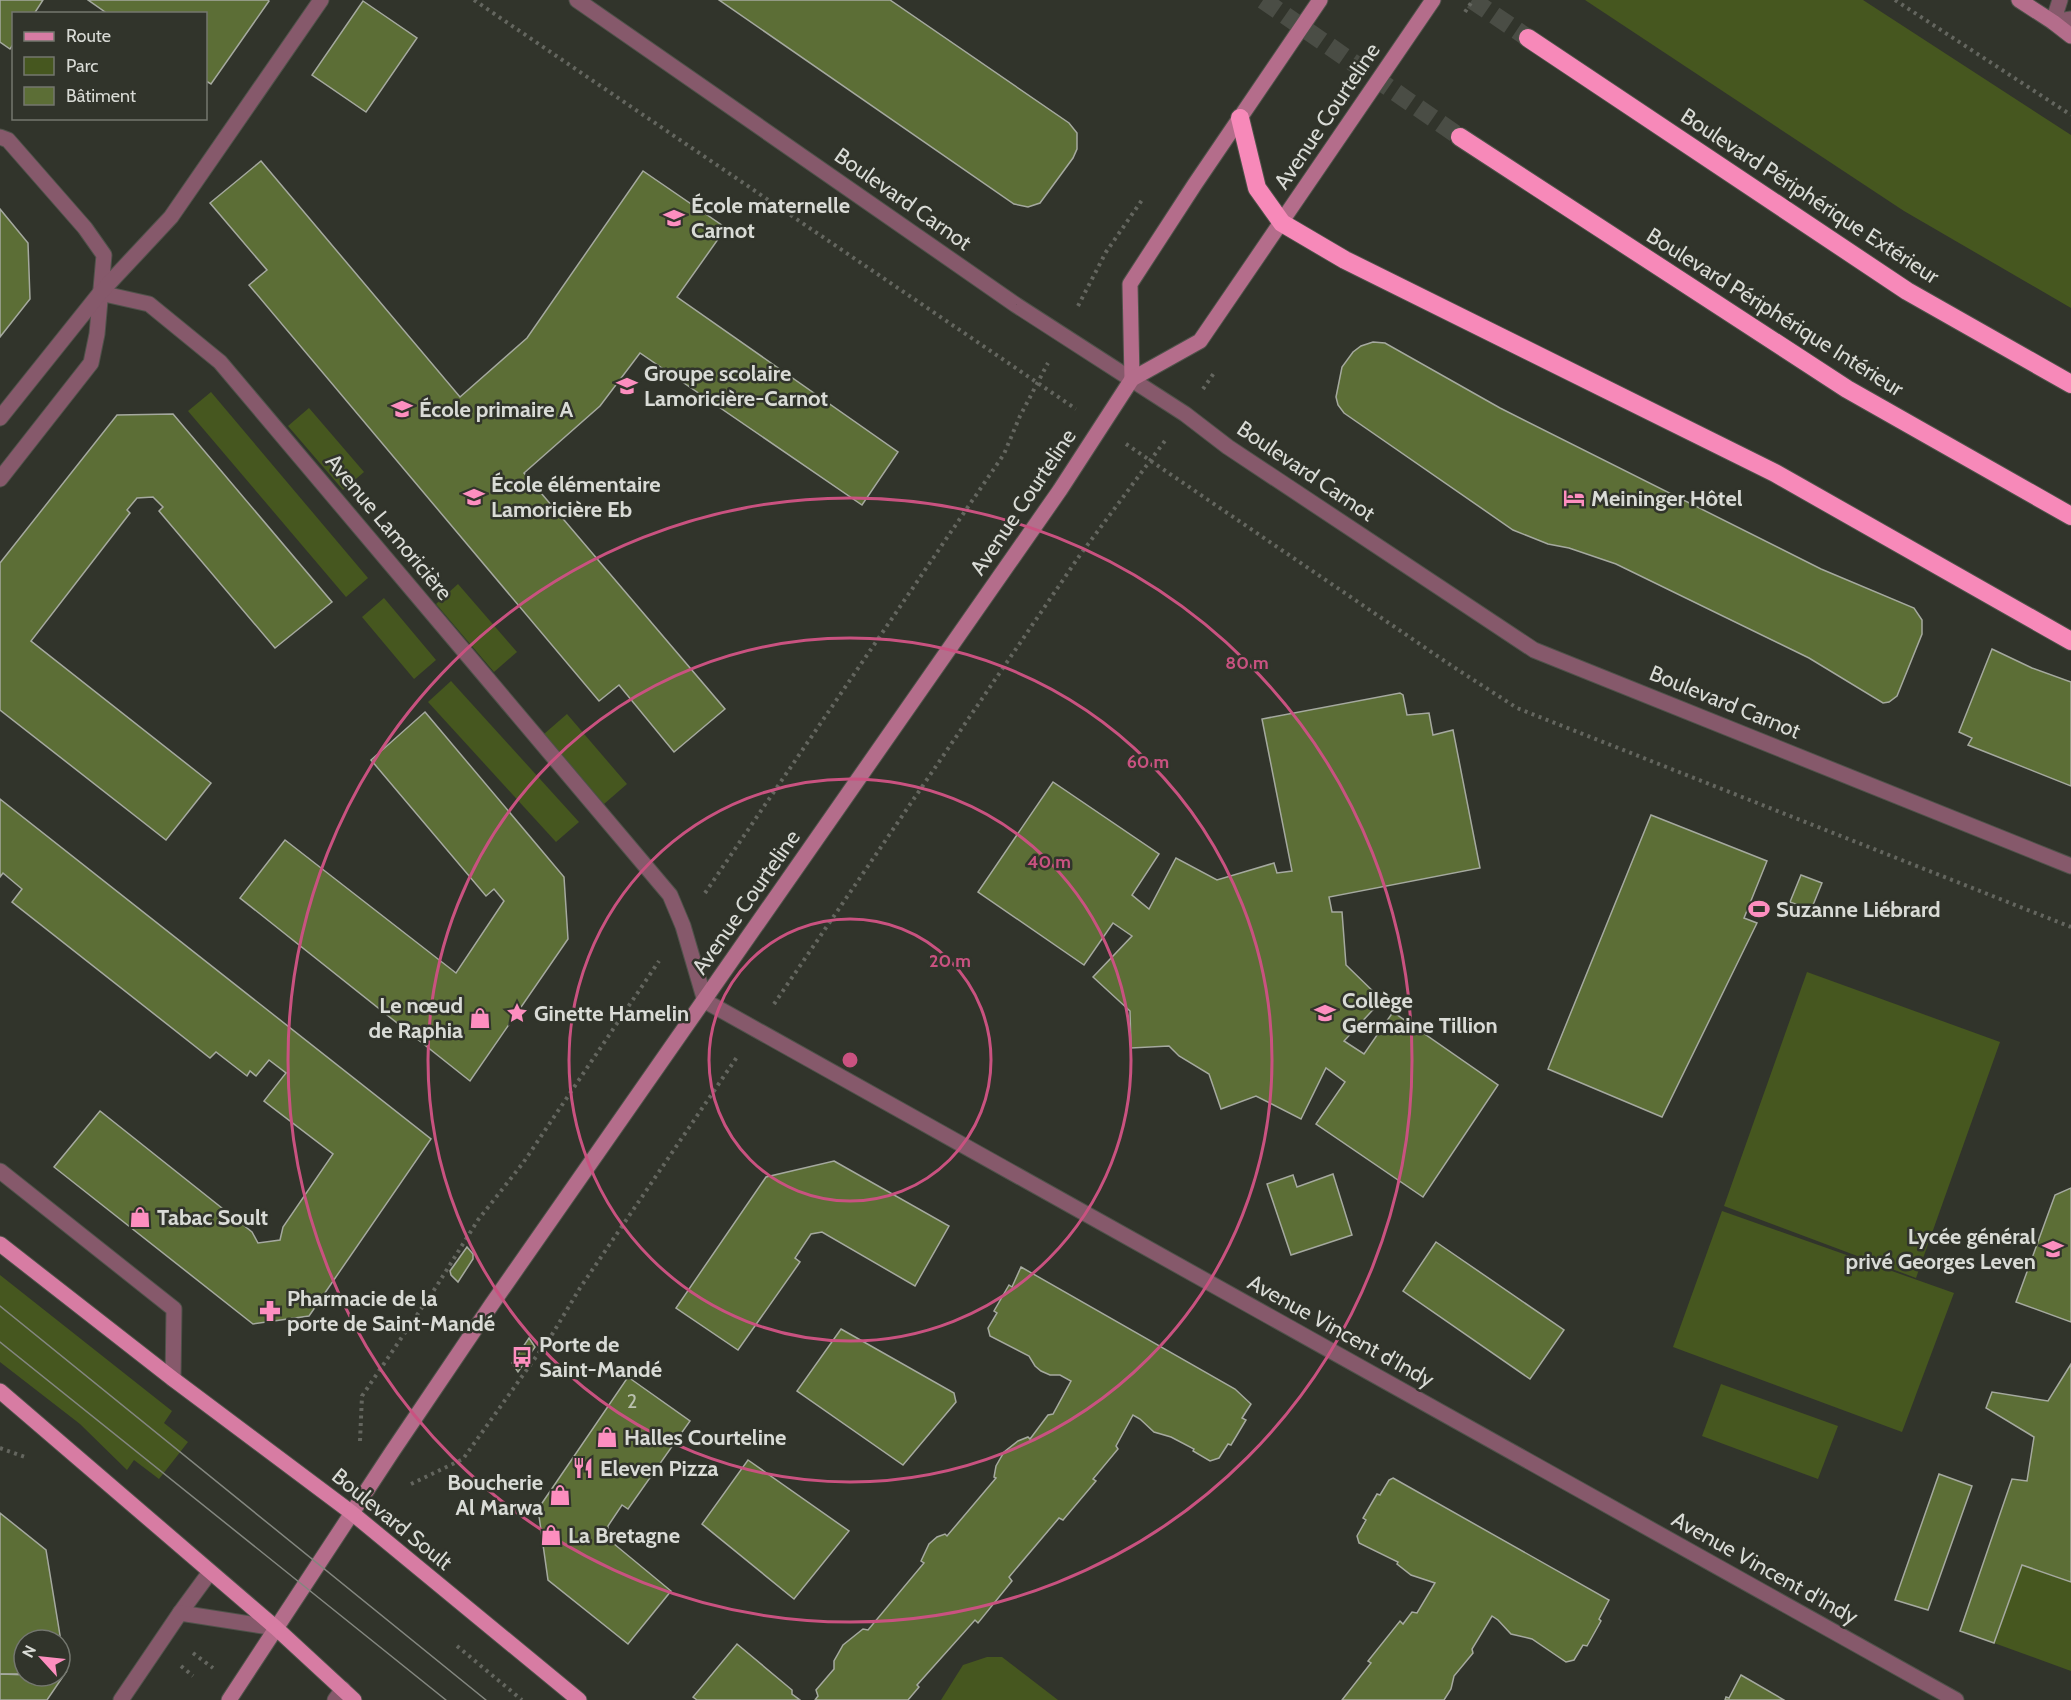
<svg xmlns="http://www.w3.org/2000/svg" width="2071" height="1700" font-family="Cabin,sans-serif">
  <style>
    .green { fill: #46571f }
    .building { fill: #5c6e36; stroke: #a5a99f; stroke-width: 1.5 }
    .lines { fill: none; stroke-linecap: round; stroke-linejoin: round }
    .highway-tunnel { stroke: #4a4d45; stroke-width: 18; stroke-dasharray: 18 9; stroke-linecap: butt }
    .lane-casing { stroke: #4f524a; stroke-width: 17 }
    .street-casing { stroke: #4f524a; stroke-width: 17 }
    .secondary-casing { stroke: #4f524a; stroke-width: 17 }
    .primary-casing { stroke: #4f524a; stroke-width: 17 }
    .highway-casing { stroke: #4f524a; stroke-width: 20 }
    .path { stroke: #64665f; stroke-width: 4; stroke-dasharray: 3 4.5; stroke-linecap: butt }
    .lane { stroke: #86596b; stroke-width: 15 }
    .street { stroke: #86596b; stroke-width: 15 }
    .secondary { stroke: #b46d8b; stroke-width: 15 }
    .primary { stroke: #d77ca3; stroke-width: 15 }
    .highway { stroke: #f789b9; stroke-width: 18 }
    .tram { stroke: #83867f; stroke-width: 1.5 }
    .ring { fill: none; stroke: #c95280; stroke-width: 3 }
    .labels { text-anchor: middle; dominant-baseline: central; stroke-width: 5; stroke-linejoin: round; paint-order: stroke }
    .number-label { font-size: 20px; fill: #bac0ae }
    .street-label { font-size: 22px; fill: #d9dbd6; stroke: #31342b }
    .poi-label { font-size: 22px; font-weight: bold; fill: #d9dbd6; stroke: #31342b; text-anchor: start }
    .centre { fill: #c95280; stroke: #31342b; stroke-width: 3 }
    .ring-label { font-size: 18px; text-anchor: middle; font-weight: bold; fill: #c95280; stroke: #31342b; stroke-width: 5; stroke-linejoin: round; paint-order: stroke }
  </style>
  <rect width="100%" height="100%" fill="#31342b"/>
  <g class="green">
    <polygon points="1585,0 1863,0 2071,135 2071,308 1904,211"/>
    <polygon points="211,392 368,578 346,597 188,411"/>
    <polygon points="309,408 364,472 343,490 288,426"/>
    <polygon points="458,584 517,652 494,672 436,604"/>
    <polygon points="384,598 436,660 414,679 362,617"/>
    <polygon points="451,681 579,822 556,842 428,702"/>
    <polygon points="567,714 627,784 604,804 544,734"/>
    <polygon points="1807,972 2000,1042 1916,1278 1724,1206"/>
    <polygon points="1722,1211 1954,1293 1902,1432 1673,1347"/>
    <polygon points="0,1275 172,1411 164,1423 188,1442 159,1479 134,1460 127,1470 80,1424 0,1362"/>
    <polygon points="1721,1384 1838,1426 1818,1479 1702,1436"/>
    <polygon points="2022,1565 2071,1582 2071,1671 1994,1643"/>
    <polygon points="987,1657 1002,1657 1058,1700 941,1700 963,1665"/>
  </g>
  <g class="building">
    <polygon points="0,0 43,0 34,14 14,14 14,43 10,49 0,42"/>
    <polygon points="88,0 268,0 269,1 211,84 206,81 206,14 108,14"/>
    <polygon points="719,0 890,0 1069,123 1077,133 1077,149 1073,158 1040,203 1028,207 1014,204"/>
    <polygon points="363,1 417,38 366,112 312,75"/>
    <polygon points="261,161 460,397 527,338 643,171 726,228 677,297 898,452 862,505 640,353 600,406 524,473 725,709 674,752 619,685 599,701 249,285 267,270 210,203"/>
    <polygon points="0,209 28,243 30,299 0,337"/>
    <polygon points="1373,342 1385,343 1500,408 1821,569 1914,608 1922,620 1922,634 1897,696 1889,702 1883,703 1809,658 1616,564 1569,548 1548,544 1513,530 1344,413 1338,405 1336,397 1342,367 1353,352 1361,346"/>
    <polygon points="173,414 332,602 275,648 159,511 163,507 153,497 137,498 127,510 130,513 31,641 211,783 166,840 0,710 0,563 117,415"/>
    <polygon points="1992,649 2032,668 2071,682 2071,786 1968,745 1972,738 1959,732"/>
    <polygon points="1400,693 1403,695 1407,715 1429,713 1433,735 1453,730 1480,868 1329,897 1332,912 1342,912 1346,965 1382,1000 1344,1041 1364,1054 1393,1012 1498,1085 1423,1197 1316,1124 1345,1082 1326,1068 1301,1119 1256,1096 1221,1109 1209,1074 1179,1056 1169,1046 1131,1048 1130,1011 1093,977 1132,936 1113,923 1084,965 978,892 1053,782 1159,854 1132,895 1149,909 1176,858 1217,880 1274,863 1277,873 1292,871 1262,719"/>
    <polygon points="425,712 564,877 568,939 470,1081 240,898 285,840 456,973 504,901 494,889 486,896 371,760"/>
    <polygon points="0,799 431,1139 309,1316 253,1324 54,1167 100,1111 252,1232 258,1243 280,1240 283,1227 333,1154 264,1101 286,1073 269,1060 256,1076 250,1071 247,1076 216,1052 210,1058 12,902 22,889 3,873 0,877"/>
    <polygon points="1651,815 1767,861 1744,918 1757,923 1662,1117 1548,1069"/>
    <polygon points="1801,875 1822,883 1811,910 1790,902"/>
    <polygon points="834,1161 949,1226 915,1286 822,1232 811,1234 795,1258 800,1262 738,1350 676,1308 766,1177"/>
    <polygon points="1333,1174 1352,1235 1291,1255 1267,1184 1293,1175 1297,1187"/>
    <polygon points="2071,1188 2071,1322 2016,1302 2055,1195"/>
    <polygon points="1436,1242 1564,1330 1530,1379 1403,1291"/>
    <polygon points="467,1247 473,1254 473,1259 458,1282 451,1275 450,1271"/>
    <polygon points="1021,1267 1235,1389 1251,1404 1242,1418 1246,1420 1231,1445 1228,1444 1219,1458 1210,1461 1193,1451 1194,1449 1171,1437 1154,1432 1140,1419 1133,1415 1116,1446 1118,1449 1093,1479 1096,1481 1063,1520 1059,1518 1009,1577 1012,1581 978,1623 975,1620 917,1685 919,1687 908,1700 815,1700 818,1696 816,1690 834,1669 834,1661 843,1645 863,1629 868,1630 924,1563 921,1561 929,1544 937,1537 945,1534 947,1536 996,1478 994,1477 996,1466 1004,1452 1018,1441 1028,1437 1030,1439 1048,1415 1053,1414 1071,1381 1060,1375 1050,1375 1041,1371 1035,1366 1029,1356 990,1336 988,1328 997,1313 994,1311 1009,1285 1012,1287"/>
    <polygon points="841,1329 954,1393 956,1402 903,1465 797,1391"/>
    <polygon points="529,1338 535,1347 518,1372 512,1363"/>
    <polygon points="2071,1364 2071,1582 2022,1565 1994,1643 1960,1631 2012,1479 2027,1481 2034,1437 1986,1408 1992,1392 2048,1401"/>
    <polygon points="628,1377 690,1421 628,1509 622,1505 608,1526 608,1539 671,1591 628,1644 548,1580 538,1509"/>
    <polygon points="748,1460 849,1531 794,1599 702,1524"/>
    <polygon points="1939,1474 1972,1486 1928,1610 1895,1600"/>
    <polygon points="1393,1478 1609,1600 1599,1619 1601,1621 1587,1646 1583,1645 1574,1660 1566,1662 1532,1639 1511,1634 1498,1620 1492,1616 1472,1649 1473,1653 1454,1676 1451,1689 1444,1700 1342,1700 1371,1663 1368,1661 1400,1621 1403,1624 1412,1612 1417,1613 1435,1583 1411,1575 1397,1564 1398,1562 1359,1543 1357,1536 1366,1520 1363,1518 1377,1494 1380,1495 1389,1480"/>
    <polygon points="0,1513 46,1550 66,1672 60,1673 60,1640 24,1640 24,1674 0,1674"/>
    <polygon points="737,1644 792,1690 792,1694 800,1700 697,1700 693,1697"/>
    <polygon points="66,1672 47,1700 0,1700 0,1674 60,1676 60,1673"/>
    <polygon points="1741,1675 1784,1700 1725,1700 1726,1697 1729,1698"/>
  </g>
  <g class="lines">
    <g class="highway-tunnel">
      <polyline points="1263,0 1460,137"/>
      <polyline points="1472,0 1528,38"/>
    </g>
    <defs>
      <polyline id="lane" points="0,1171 174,1309 173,1379"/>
      <g id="street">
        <polyline points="577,0 1016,305 1185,414 1228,447 1534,650 2071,866"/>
        <polyline points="2060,0 2053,22 2071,19"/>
        <polyline points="0,137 8,140 85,228 104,255 97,334 91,363 0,479"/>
        <polyline points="100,293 149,304 220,362 670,895 683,926 705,1001 1956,1700"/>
        <polyline points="0,418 100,293 171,217 321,0"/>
        <polyline points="180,1613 210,1572"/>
        <polyline points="121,1700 180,1613 276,1628"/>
        <polyline points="335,1700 343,1689"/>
      </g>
      <g id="secondary">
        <polyline points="2019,0 2053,22 2071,36"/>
        <polyline points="1132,379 1130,284 1195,184 1320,0"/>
        <polyline points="229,1700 392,1452 492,1304 1060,490 1132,379 1200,341 1433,0"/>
      </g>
      <g id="primary">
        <polyline points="0,1244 173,1379 352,1513 579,1700"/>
        <polyline points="0,1391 276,1628 354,1700"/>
      </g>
      <g id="highway">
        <polyline points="1528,38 1907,291 2071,384"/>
        <polyline points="1240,118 1257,188 1282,223 1345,260 1775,473 2071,641"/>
        <polyline points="1460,137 1847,389 2071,516"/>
      </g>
    </defs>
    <use href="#lane" class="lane-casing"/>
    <use href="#street" class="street-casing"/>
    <use href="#secondary" class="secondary-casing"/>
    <use href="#primary" class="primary-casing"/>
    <use href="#highway" class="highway-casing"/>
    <g class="path">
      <polyline points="474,0 1076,409"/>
      <polyline points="1895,0 2071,115"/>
      <polyline points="1465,12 1473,0"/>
      <polyline points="1078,306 1106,252 1142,200"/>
      <polyline points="1203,389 1214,373"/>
      <polyline points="1126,444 1452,666 1517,708 2071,927"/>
      <polyline points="705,893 1004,454 1020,416 1048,363"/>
      <polyline points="774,1004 1080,555 1167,438"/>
      <polyline points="360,1441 362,1396 436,1287 478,1220 523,1163 659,961"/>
      <polyline points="0,1448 25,1457"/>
      <polyline points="411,1484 463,1459 553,1333 580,1288 737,1057"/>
      <polyline points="457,1646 522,1700"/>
      <polyline points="193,1653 213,1668"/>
      <polyline points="181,1666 193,1676"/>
    </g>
    <use href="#lane" class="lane"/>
    <use href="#street" class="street"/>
    <use href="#secondary" class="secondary"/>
    <use href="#primary" class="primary"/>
    <use href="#highway" class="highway"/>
    <g class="tram">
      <polyline points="0,1306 486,1700"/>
      <polyline points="0,1342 446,1700"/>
    </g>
  </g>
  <g class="ring">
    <circle cx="850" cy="1060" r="141"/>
    <circle cx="850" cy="1060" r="281"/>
    <circle cx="850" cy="1060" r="422"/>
    <circle cx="850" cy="1060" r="562"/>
  </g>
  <defs>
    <symbol id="school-bare" viewBox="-9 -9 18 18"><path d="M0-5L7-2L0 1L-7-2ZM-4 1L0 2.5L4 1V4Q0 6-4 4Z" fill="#fd8ebf" stroke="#31342b" stroke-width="2.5" paint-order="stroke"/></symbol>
    <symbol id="hotel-bare" viewBox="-9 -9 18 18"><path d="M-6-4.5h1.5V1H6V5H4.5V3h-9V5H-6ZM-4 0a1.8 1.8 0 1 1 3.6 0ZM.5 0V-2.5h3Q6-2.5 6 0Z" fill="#fd8ebf" stroke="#31342b" stroke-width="2.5" paint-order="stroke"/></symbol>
    <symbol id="stadium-bare" viewBox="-9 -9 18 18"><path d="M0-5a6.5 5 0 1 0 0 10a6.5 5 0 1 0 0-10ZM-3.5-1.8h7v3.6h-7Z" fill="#fd8ebf" stroke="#31342b" stroke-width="2.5" paint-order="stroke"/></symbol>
    <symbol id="sight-bare" viewBox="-9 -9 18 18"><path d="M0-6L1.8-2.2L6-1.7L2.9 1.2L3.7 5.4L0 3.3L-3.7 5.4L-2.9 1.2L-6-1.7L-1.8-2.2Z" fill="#fd8ebf" stroke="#31342b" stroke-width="2.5" paint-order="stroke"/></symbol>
    <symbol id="shop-bare" viewBox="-9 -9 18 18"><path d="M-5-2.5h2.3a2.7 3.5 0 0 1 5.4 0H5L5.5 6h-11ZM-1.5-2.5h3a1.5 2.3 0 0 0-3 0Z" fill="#fd8ebf" stroke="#31342b" stroke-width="2.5" paint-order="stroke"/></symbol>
    <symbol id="pharmacy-bare" viewBox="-9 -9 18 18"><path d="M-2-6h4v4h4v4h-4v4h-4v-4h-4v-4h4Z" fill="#fd8ebf" stroke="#31342b" stroke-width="2.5" paint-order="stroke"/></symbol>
    <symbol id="bus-bare" viewBox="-9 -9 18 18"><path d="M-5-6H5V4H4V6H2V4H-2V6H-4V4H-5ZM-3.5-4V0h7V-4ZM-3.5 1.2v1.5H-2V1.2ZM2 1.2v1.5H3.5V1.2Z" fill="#fd8ebf" stroke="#31342b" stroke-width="2.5" paint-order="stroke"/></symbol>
    <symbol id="restaurant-bare" viewBox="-9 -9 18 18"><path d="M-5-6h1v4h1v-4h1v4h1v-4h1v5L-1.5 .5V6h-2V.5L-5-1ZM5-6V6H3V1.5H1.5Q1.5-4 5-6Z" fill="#fd8ebf" stroke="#31342b" stroke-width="2.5" paint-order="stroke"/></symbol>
  </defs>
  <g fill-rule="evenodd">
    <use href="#school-bare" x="659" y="203" width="30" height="30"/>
    <use href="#school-bare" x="612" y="371" width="30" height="30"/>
    <use href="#school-bare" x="387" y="394" width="30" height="30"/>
    <use href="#school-bare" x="459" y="482" width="30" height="30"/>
    <use href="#hotel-bare" x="1559" y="483" width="30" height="30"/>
    <use href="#stadium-bare" x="1744" y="894" width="30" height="30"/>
    <use href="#sight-bare" x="502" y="998" width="30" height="30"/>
    <use href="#school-bare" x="1310" y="998" width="30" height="30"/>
    <use href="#shop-bare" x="465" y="1003" width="30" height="30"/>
    <use href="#shop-bare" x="125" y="1202" width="30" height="30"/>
    <use href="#school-bare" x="2038" y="1234" width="30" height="30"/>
    <use href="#pharmacy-bare" x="255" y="1296" width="30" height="30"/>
    <use href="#bus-bare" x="507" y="1342" width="30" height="30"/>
    <use href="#shop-bare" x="592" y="1422" width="30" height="30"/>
    <use href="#restaurant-bare" x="568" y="1453" width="30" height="30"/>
    <use href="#shop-bare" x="545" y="1480" width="30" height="30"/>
    <use href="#shop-bare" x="536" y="1520" width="30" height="30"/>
  </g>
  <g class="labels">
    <g class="number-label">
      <text x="632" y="1401">2</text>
    </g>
    <g class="street-label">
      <text transform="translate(1327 116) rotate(-56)">Avenue Courteline</text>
      <text transform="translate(1810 196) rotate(33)">Boulevard Périphérique Extérieur</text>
      <text transform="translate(903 199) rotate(35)">Boulevard Carnot</text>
      <text transform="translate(1775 312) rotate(32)">Boulevard Périphérique Intérieur</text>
      <text transform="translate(1306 471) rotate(34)">Boulevard Carnot</text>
      <text transform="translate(1023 502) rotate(-56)">Avenue Courteline</text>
      <text transform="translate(389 527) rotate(50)">Avenue Lamoricière</text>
      <text transform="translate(1725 702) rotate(22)">Boulevard Carnot</text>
      <text transform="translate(746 902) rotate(-55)">Avenue Courteline</text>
      <text transform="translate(1341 1331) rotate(29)">Avenue Vincent d'Indy</text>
      <text transform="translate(392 1519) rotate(39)">Boulevard Soult</text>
      <text transform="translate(1765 1568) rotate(29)">Avenue Vincent d'Indy</text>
    </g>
    <g class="poi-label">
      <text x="691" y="205">École maternelle<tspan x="691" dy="25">Carnot</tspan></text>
      <text x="644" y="373">Groupe scolaire<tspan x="644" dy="25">Lamoricière-Carnot</tspan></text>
      <text x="419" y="409">École primaire A</text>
      <text x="491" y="484">École élémentaire<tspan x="491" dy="25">Lamoricière Eb</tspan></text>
      <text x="1591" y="498">Meininger Hôtel</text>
      <text x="1776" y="909">Suzanne Liébrard</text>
      <text x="1342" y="1000">Collège<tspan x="1342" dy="25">Germaine Tillion</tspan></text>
      <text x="463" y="1005" text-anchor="end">Le nœud<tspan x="463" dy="25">de Raphia</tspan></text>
      <text x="534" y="1013">Ginette Hamelin</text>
      <text x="157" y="1217">Tabac Soult</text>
      <text x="2036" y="1236" text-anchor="end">Lycée général<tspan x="2036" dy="25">privé Georges Leven</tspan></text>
      <text x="287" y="1298">Pharmacie de la<tspan x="287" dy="25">porte de Saint-Mandé</tspan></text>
      <text x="539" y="1344">Porte de<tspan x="539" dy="25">Saint-Mandé</tspan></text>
      <text x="624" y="1437">Halles Courteline</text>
      <text x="600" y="1468">Eleven Pizza</text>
      <text x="543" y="1482" text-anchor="end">Boucherie<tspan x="543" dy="25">Al Marwa</tspan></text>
      <text x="568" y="1535">La Bretagne</text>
    </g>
  </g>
  <circle cx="850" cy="1060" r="9" class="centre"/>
  <g class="ring-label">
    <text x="1247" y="669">80 m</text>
    <text x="1148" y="768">60 m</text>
    <text x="1049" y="868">40 m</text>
    <text x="950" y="967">20 m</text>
  </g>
  <rect x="12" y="12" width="195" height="108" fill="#31342b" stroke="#74776f" stroke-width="1.5"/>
  <rect x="24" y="32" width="30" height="9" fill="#d77ca3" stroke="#74776f" stroke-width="1.5"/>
  <text x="66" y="42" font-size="18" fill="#d9dbd6">Route</text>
  <rect x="24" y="57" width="30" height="18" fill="#46571f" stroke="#74776f" stroke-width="1.5"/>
  <text x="66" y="72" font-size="18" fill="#d9dbd6">Parc</text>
  <rect x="24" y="87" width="30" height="18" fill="#5c6e36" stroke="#74776f" stroke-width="1.5"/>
  <text x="66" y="102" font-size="18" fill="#d9dbd6">Bâtiment</text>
  <g transform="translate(42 1658) rotate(297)"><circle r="28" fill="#31342b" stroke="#74776f" stroke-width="1.5"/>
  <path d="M0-4.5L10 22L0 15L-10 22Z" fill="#fd8ebf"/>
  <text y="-9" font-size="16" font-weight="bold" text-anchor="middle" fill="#d9dbd6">N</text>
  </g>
</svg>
